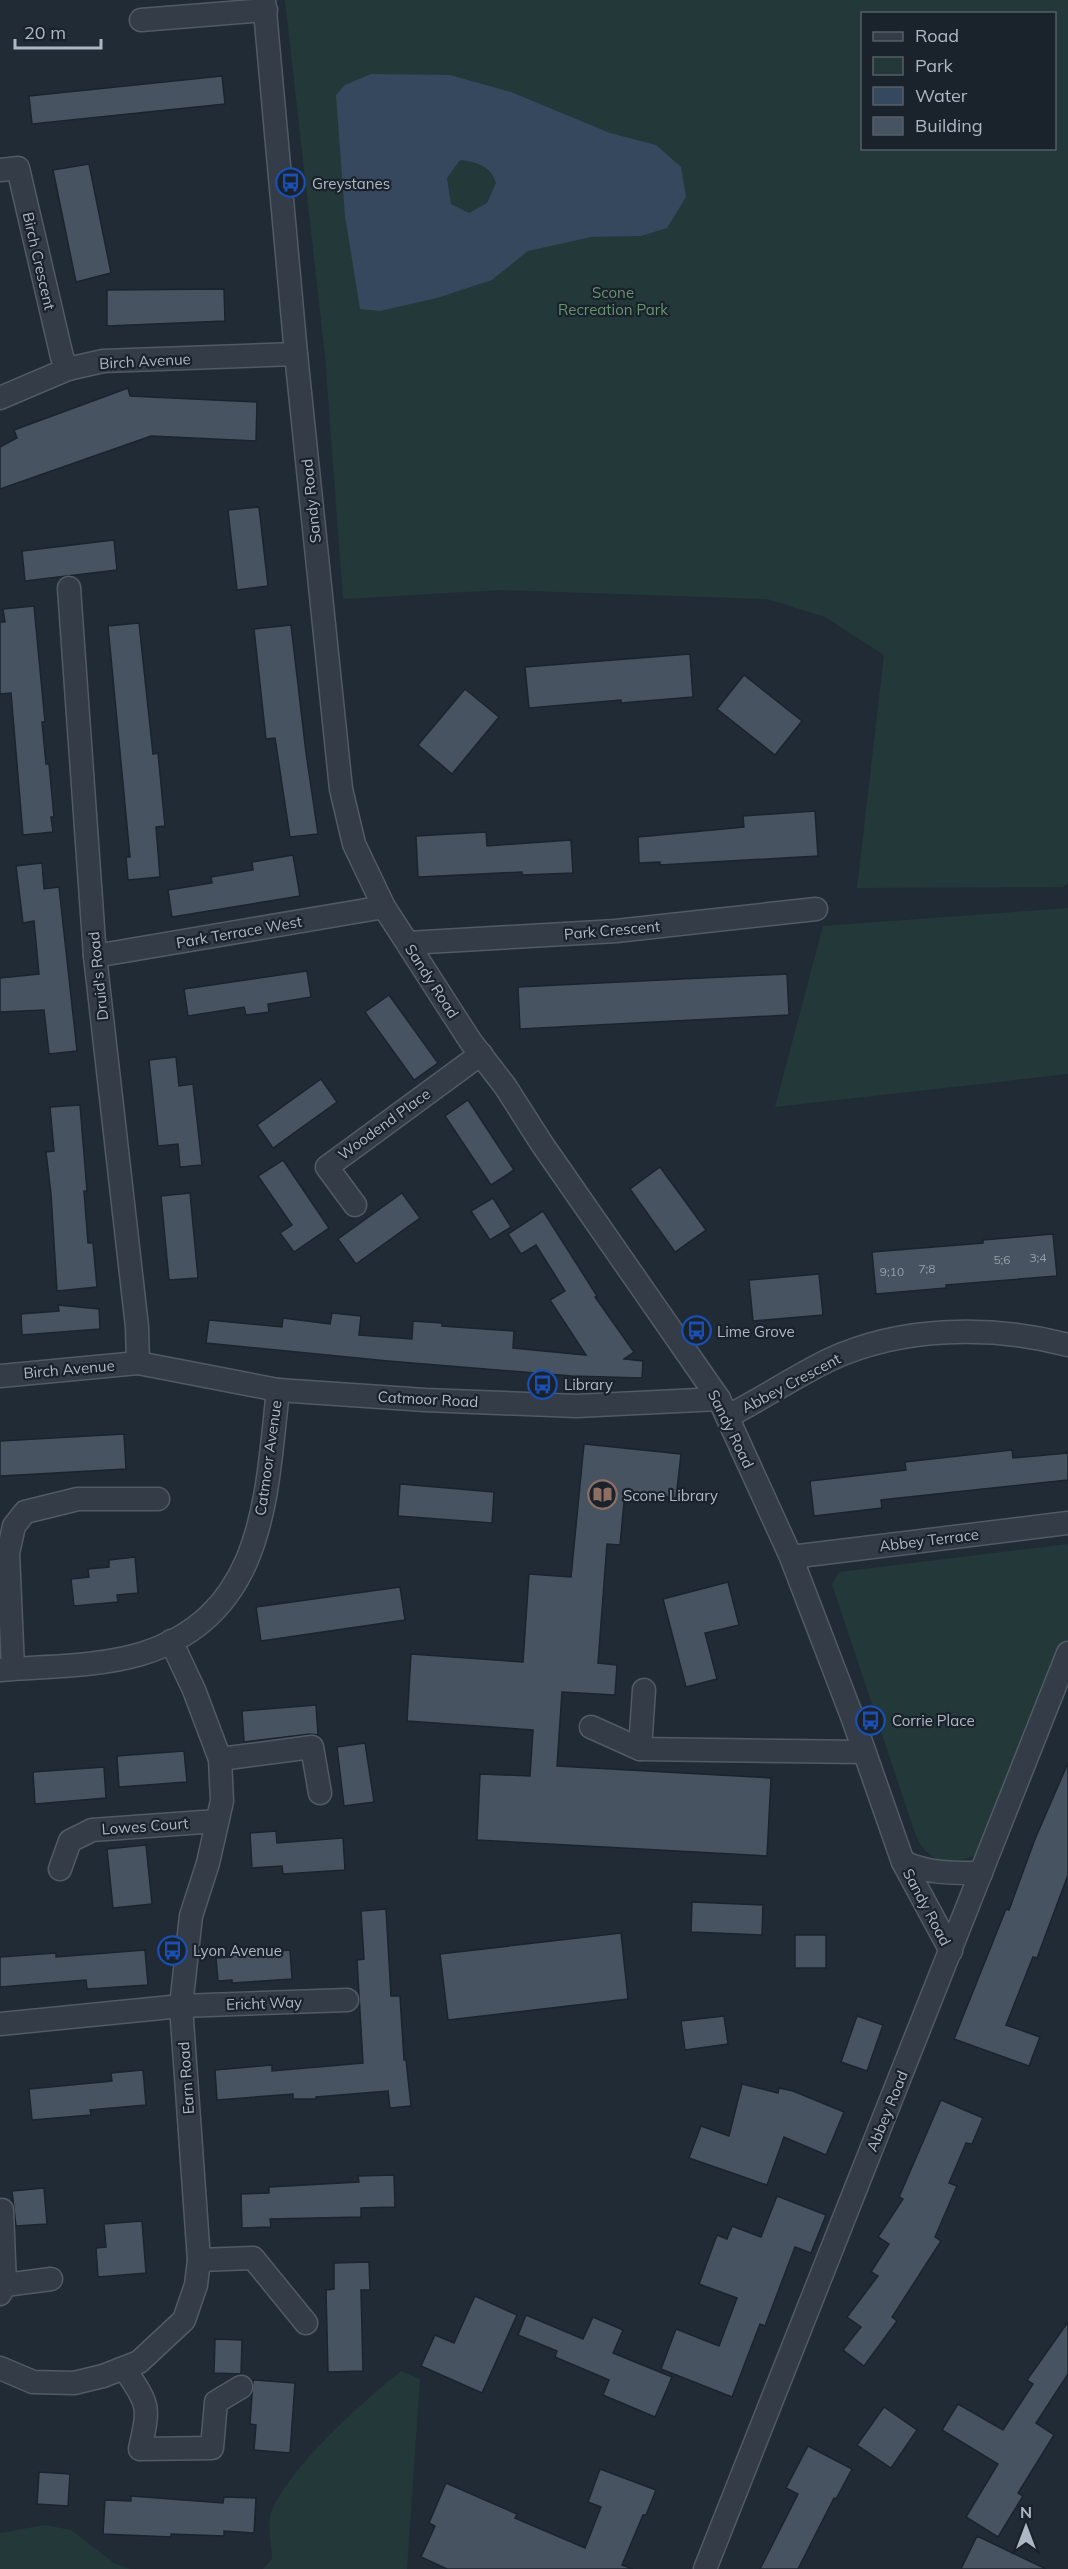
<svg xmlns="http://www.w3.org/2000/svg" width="1068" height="2569" font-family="Mulish,sans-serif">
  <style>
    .green { fill: #233838; fill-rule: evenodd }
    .water { fill: #35485d; fill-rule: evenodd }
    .building { fill: #475360; stroke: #1b242d; stroke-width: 1.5 }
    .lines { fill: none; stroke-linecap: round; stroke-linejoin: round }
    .street-casing { stroke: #515b65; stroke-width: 25 }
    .street { stroke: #343d47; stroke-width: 22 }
    .labels { text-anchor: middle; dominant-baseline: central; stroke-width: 4.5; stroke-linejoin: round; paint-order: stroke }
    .number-label { font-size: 12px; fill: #949fab }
    .poi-label { font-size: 15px; fill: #aeb8c4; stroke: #1a222b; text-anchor: start }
    .street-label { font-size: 15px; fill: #aeb8c4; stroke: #1a222b }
    .park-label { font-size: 15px; fill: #67936e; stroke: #1a222b }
  </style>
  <rect width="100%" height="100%" fill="#212b36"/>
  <g class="green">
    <path d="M 285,0 L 1068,0 L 1068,883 L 1063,887 L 857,888 L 884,655 L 825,617 L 767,599 L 501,590 L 343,599 L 325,356 ZM 862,14 L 1054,14 L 1054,148 L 862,148 Z"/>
    <polygon points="1068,908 1068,1074 775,1107 823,926"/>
    <path d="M 1068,1544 L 1068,1650 L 983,1852 C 953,1866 928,1867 915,1833 L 832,1584 L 839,1572 Z"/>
    <path d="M 401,2371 L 420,2379 L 407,2569 L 263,2569 L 272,2559 C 272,2548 267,2522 271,2513 C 288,2468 363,2402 401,2371 Z"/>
    <polygon points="45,2525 71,2530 114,2563 130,2569 0,2569 0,2533"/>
  </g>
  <path class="water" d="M 371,74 L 450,75 L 511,92 L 610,133 L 656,145 L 681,167 L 686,197 L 667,228 L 641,236 L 591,237 L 528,251 L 492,280 L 437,298 L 380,311 L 360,309 L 345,216 L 336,95 L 345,85 ZM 460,160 C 477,162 491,166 496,183 L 487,203 L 469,213 L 451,204 L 447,178 Z"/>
  <g class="building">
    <polygon points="222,76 225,104 32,124 29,96"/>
    <polygon points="89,164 111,273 76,282 53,170"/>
    <polygon points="224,289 225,321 107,326 107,290"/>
    <polygon points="128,388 130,396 257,402 256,441 151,436 0,489 0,447 17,438 14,430"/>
    <polygon points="259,507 268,586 237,590 228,510"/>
    <polygon points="114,540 117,570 25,581 22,551"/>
    <polygon points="34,606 45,722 42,722 46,764 49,764 54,817 51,817 53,832 23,835 11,693 0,694 0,622 5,622 3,609"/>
    <polygon points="139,623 153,754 158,753 165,826 156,827 160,877 128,880 126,857 130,857 108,626"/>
    <polygon points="291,625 306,753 318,834 290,837 275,738 266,739 254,629"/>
    <polygon points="690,654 693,697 621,703 621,700 529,708 525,667"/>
    <polygon points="744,675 802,721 775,755 717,709"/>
    <polygon points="465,689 499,717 452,774 418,745"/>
    <polygon points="815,811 818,856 660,865 660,862 639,863 638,837 744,827 743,816"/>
    <polygon points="486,832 487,846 571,840 573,873 522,875 522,872 418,877 416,836"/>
    <polygon points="293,855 300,896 172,917 168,890 212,883 211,877 253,870 252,862"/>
    <polygon points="42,863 44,889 59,887 77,1051 49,1054 44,1010 0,1012 0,978 39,974 34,921 23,923 16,866"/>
    <polygon points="307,971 311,997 268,1004 269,1012 246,1015 244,1007 188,1016 184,989"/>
    <polygon points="787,974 789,1015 520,1029 518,987"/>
    <polygon points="389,995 438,1063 414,1080 365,1012"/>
    <polygon points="176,1057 179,1086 193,1084 202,1165 180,1167 178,1144 158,1146 149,1060"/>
    <polygon points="321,1079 337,1102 273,1148 257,1125"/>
    <polygon points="468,1100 514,1170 491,1185 445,1116"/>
    <polygon points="80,1105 87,1191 84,1191 88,1243 93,1243 97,1287 57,1291 51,1194 46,1152 54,1151 50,1107"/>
    <polygon points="283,1160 329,1228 294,1252 280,1233 292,1225 258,1176"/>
    <polygon points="660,1167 706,1230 675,1252 630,1189"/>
    <polygon points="190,1193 198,1278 169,1280 161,1196"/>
    <polygon points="402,1193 420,1218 356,1264 338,1239"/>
    <polygon points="493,1198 511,1227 490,1240 471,1211"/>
    <polygon points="543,1211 597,1296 595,1297 634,1352 624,1359 643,1361 642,1378 572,1376 388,1361 206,1343 209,1320 282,1327 283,1318 330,1324 332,1313 361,1316 359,1335 412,1339 413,1321 442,1323 442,1326 514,1331 513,1348 586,1355 550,1300 565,1291 536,1245 521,1254 508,1234"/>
    <polygon points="1053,1234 1057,1276 946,1285 946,1288 876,1294 872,1252 983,1243 983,1240"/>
    <polygon points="819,1274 823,1315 753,1321 749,1280"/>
    <polygon points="58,1305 99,1309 100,1329 22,1335 21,1314 59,1311"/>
    <polygon points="124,1434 126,1469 0,1476 0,1441"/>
    <polygon points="584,1444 681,1454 676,1498 625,1492 620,1545 607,1544 598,1663 617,1665 615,1695 562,1692 557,1766 771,1778 767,1856 477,1840 480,1774 530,1776 533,1730 407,1721 411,1654 523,1662 529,1574 571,1577"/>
    <polygon points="1012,1450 1013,1458 1068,1453 1068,1480 881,1500 882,1508 814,1516 810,1481 906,1470 905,1462"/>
    <polygon points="400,1484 494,1492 492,1523 398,1516"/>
    <polygon points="135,1557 138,1593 117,1595 118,1602 74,1606 71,1579 89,1577 88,1569 109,1567 109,1560"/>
    <polygon points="728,1582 739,1625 705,1633 717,1679 686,1687 663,1599"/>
    <polygon points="400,1587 405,1620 261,1641 256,1607"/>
    <polygon points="316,1705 318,1735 310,1734 244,1742 242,1711"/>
    <polygon points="365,1743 374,1802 344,1806 337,1747"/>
    <polygon points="184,1751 187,1782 119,1787 117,1756"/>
    <polygon points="1068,1763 1068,1875 1037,1958 1033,1957 1006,2025 1040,2037 1029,2066 954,2039 1006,1909 1009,1910 1035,1839"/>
    <polygon points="104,1767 106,1798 35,1804 33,1772"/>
    <polygon points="276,1831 277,1843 343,1838 345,1870 283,1874 282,1866 252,1868 250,1833"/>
    <polygon points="146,1845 152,1904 113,1908 107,1849"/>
    <polygon points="692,1902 763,1905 762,1935 691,1932"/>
    <polygon points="386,1909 391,1996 400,1996 404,2060 406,2060 411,2106 390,2108 388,2091 316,2097 316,2099 293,2099 293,2094 217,2100 215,2070 272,2065 272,2071 363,2063 357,1960 364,1959 361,1911"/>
    <polygon points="621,1933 628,1999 448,2020 440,1954"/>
    <rect x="795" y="1935" width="31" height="33"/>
    <polygon points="145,1950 148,1985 87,1989 86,1980 0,1987 0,1957 56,1953 56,1957"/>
    <polygon points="290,1950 292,1979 232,1983 232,1980 218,1981 216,1958 230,1957 230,1954"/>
    <polygon points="724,2016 728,2044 685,2050 681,2021"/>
    <polygon points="857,2016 883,2025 867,2071 841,2062"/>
    <polygon points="143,2070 146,2105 90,2110 91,2115 32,2120 29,2089 112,2081 111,2073"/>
    <polygon points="742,2084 778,2093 779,2088 793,2091 844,2112 826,2155 784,2137 767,2185 689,2158 701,2126 729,2136"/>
    <polygon points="941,2100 983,2118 972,2144 966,2143 949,2183 957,2186 935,2237 941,2241 892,2317 897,2321 864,2366 843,2350 861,2327 847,2317 878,2276 871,2272 889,2244 878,2237 903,2199 899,2197"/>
    <polygon points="394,2175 395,2207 361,2208 361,2217 270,2219 271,2227 242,2228 241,2194 269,2193 269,2187 359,2182 358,2176"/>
    <polygon points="44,2188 47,2224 16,2226 12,2191"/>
    <polygon points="777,2196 826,2215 811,2253 795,2247 765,2326 760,2324 732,2397 661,2369 676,2329 719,2346 737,2298 699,2284 717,2235 727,2239 732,2226 761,2237"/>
    <polygon points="142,2221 146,2273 98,2277 96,2248 106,2247 104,2224"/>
    <polygon points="369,2262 370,2290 361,2290 363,2371 328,2372 326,2290 334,2289 334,2263"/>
    <polygon points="475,2296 517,2315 482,2393 421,2366 435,2335 454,2343"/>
    <polygon points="526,2315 583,2339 593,2317 623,2330 613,2353 672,2377 655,2417 603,2395 609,2380 555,2357 557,2351 518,2335"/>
    <polygon points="1068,2322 1068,2374 1036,2423 1054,2435 1018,2493 1023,2496 998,2537 966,2517 998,2464 942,2430 958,2404 1003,2430 1033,2384 1027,2380"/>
    <polygon points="215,2339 242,2340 241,2374 214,2373"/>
    <polygon points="253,2380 295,2383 290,2453 254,2450 256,2425 250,2424"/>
    <polygon points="884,2407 917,2430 891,2468 857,2445"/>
    <polygon points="808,2446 852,2469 836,2499 834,2498 798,2569 760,2569 798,2494 786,2488"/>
    <polygon points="600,2469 656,2490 646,2515 643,2515 622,2565 633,2569 447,2569 421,2557 435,2526 429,2523 446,2483 517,2514 515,2518 585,2548 601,2507 588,2502"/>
    <polygon points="39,2472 70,2474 68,2506 37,2504"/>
    <polygon points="131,2496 223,2503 224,2497 256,2498 254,2533 224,2531 224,2536 171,2534 171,2537 103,2534 105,2500 131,2501"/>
    <polygon points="977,2536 1046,2569 961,2569"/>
  </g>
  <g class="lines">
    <defs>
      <g id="street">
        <polyline points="264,0 296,354 341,789 354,844 384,907 471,1042 505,1086 542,1144 719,1399 791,1557 853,1719 903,1862 951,1951"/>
        <polyline points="141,20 266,10"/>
        <polyline points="0,170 18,168 62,357 68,369"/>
        <polyline points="0,398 68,369 103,361 296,354"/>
        <polyline points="69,588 95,956 137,1327 138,1363"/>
        <polyline points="408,943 616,931 816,909"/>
        <polyline points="95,956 384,907"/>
        <polyline points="355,1205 327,1167 481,1054"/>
        <polyline points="0,1376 138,1363 278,1390 425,1400 576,1406 719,1399"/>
        <path d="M 728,1416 C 762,1399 794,1377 829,1360 C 901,1326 992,1325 1068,1345"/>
        <polyline points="791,1557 1068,1523"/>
        <polyline points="13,1668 8,1553 14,1526 25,1512 78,1499 158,1499"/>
        <path d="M 0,1670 C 46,1666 97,1667 141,1654 C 265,1616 266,1498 278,1390"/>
        <polyline points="591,1727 640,1749 864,1752"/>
        <polyline points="640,1749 644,1690"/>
        <polyline points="220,1759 312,1747 320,1793"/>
        <path d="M 903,1862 C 930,1874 953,1873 981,1873"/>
        <polyline points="60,1869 70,1841 92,1830 217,1821"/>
        <polyline points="0,2024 181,2006 347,2000"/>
        <polyline points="199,2260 253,2258 306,2323"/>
        <polyline points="5,2285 51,2279"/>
        <polyline points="0,2294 5,2285 2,2210"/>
        <polyline points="0,2368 33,2382 74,2383 103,2376 139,2362 184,2320 196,2285 199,2260 181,2006 191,1916 208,1863 222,1801 220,1759 194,1690 171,1641"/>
        <path d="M 124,2368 C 149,2406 150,2404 140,2449 L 212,2448 L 216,2402 L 241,2387"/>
        <polyline points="705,2569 1068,1653"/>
      </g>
    </defs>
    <use href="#street" class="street-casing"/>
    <use href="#street" class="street"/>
  </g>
  <defs>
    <symbol id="bus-ring" viewBox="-11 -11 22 22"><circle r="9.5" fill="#1a222b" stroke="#1a4fb4" stroke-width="1.5"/><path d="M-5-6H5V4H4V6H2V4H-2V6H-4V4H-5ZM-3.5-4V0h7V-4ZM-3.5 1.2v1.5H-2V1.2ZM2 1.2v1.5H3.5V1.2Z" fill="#1a4fb4"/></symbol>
    <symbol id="library-ring" viewBox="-11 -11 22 22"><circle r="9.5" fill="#1a222b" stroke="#8d6e63" stroke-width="1.5"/><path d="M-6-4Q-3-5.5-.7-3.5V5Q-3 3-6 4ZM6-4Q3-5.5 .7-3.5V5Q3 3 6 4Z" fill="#8d6e63"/></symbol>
  </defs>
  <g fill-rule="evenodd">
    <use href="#bus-ring" x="274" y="166" width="33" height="33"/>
    <use href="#bus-ring" x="680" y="1314" width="33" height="33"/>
    <use href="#bus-ring" x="526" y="1368" width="33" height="33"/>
    <use href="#library-ring" x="586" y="1478" width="33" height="33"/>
    <use href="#bus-ring" x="854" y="1704" width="33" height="33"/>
    <use href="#bus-ring" x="156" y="1934" width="33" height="33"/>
  </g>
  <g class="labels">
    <g class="number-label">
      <text x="1038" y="1257">3;4</text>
      <text x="1002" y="1259">5;6</text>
      <text x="927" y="1268">7;8</text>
      <text x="892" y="1271">9;10</text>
    </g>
    <g class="poi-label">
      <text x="312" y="183">Greystanes</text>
      <text x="717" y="1331">Lime Grove</text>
      <text x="564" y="1384">Library</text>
      <text x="623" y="1495">Scone Library</text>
      <text x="892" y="1720">Corrie Place</text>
      <text x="193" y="1950">Lyon Avenue</text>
    </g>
    <g class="street-label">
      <text transform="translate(39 261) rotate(77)">Birch Crescent</text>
      <text transform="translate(145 361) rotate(-3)">Birch Avenue</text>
      <text transform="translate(311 501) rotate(-96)">Sandy Road</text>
      <text transform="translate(612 930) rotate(-5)">Park Crescent</text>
      <text transform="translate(239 932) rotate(-10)">Park Terrace West</text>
      <text transform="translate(98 976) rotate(-96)">Druid's Road</text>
      <text transform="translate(432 981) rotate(57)">Sandy Road</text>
      <text transform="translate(384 1124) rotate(-36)">Woodend Place</text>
      <text transform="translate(69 1369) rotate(-5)">Birch Avenue</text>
      <text transform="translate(791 1383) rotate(-28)">Abbey Crescent</text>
      <text transform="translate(428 1399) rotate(3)">Catmoor Road</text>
      <text transform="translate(731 1429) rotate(64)">Sandy Road</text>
      <text transform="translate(268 1458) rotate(-82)">Catmoor Avenue</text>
      <text transform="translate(929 1540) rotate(-7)">Abbey Terrace</text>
      <text transform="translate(145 1826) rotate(-4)">Lowes Court</text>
      <text transform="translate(927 1907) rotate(62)">Sandy Road</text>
      <text transform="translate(264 2003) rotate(-2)">Ericht Way</text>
      <text transform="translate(186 2078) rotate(-94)">Earn Road</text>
      <text transform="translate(887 2111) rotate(-68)">Abbey Road</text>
    </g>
    <g class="park-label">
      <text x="613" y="292">Scone<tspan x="613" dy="17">Recreation Park</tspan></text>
    </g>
  </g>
  <rect x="861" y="12" width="195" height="138" fill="#1a222b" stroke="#555e68" stroke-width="1.5"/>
  <rect x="873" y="32" width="30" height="9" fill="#343d47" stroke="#555e68" stroke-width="1.5"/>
  <text x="915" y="42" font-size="18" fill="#aeb8c4">Road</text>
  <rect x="873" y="57" width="30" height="18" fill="#233838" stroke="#555e68" stroke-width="1.5"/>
  <text x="915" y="72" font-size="18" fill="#aeb8c4">Park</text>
  <rect x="873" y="87" width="30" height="18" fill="#35485d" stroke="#555e68" stroke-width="1.5"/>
  <text x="915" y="102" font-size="18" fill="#aeb8c4">Water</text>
  <rect x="873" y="117" width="30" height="18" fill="#475360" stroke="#555e68" stroke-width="1.5"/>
  <text x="915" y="132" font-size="18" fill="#aeb8c4">Building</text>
  <g transform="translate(1026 2527)" stroke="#1a222b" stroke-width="4.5" paint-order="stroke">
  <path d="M0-4.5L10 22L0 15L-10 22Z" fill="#aeb8c4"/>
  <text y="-9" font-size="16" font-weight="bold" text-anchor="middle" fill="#aeb8c4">N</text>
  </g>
  <path d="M15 39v9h86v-9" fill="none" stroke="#aeb8c4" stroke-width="3"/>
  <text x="24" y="39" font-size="18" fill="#aeb8c4" stroke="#1a222b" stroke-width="4.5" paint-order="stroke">20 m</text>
</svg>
